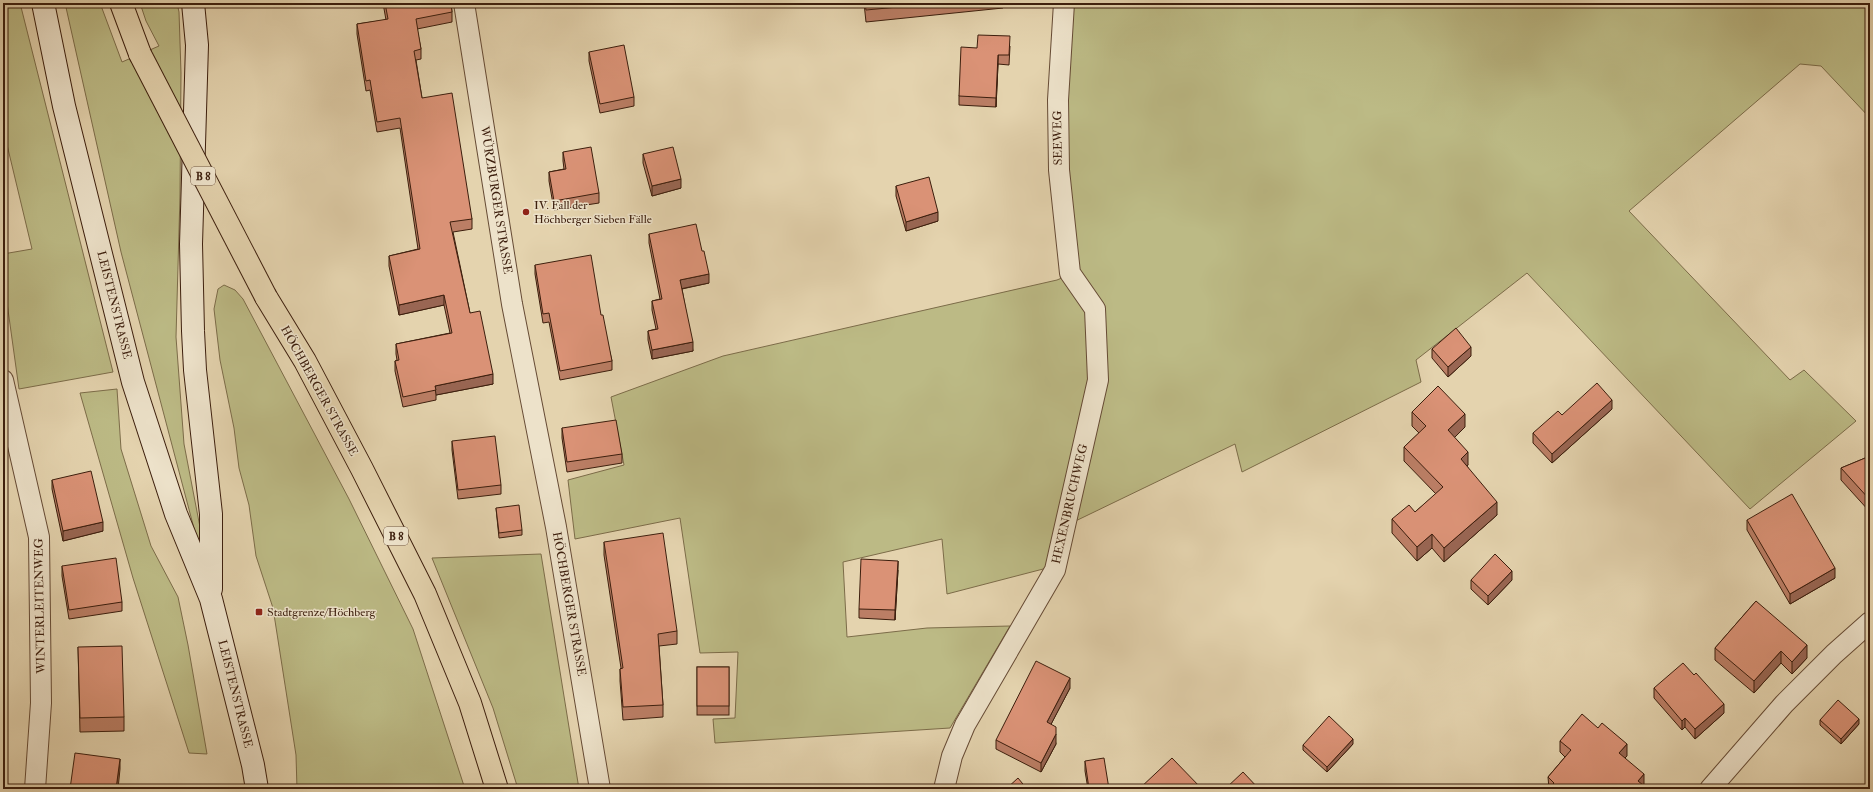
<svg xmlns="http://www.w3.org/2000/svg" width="1873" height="792" font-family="'IM FELL Double Pica',serif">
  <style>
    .green { fill: #bcba85; stroke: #7c6c49 }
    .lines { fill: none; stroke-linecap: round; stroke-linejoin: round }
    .street-casing { stroke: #664b35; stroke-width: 22 }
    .secondary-casing { stroke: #3c1e0d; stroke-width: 24 }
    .primary-casing { stroke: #3c1e0d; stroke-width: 24 }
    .street { stroke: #ede2ca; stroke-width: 20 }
    .secondary { stroke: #ede2ca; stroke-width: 22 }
    .primary { stroke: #e4d3ae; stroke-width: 22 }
    .primary-bridge-casing { stroke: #3c1e0d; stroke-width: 24; stroke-linecap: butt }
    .primary-bridge { stroke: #e4d3ae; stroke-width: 22 }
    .wall { fill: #bb7e65; stroke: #3c1e0d }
    .shaded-wall { fill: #996653; stroke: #3c1e0d }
    .building { fill: #da9276; stroke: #3c1e0d }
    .poi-dot { fill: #8f2418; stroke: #ede2ca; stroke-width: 1.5 }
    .labels { text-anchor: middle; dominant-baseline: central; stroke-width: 3; stroke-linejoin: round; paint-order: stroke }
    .shield { fill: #ede2ca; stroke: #715946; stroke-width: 1 }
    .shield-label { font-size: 11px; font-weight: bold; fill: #3c1e0d }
    .street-label { font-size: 12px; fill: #3c1e0d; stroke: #ede2ca }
    .poi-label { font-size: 12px; fill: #3c1e0d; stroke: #ede2ca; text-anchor: start }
  </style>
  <rect width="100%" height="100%" fill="#e4d3ae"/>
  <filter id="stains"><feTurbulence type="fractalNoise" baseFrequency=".005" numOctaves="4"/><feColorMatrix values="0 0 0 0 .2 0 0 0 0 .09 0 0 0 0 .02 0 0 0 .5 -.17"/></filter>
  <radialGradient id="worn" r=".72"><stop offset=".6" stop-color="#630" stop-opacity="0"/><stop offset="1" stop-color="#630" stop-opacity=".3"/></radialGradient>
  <g class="green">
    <polygon points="3,3 20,3 113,372 19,389 3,274 3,254 32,249 3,128"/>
    <polygon points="65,3 100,3 122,62 159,46 146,21 140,3 177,3 179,12 181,73 180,195 176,337 184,444 204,548 200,551 121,252"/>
    <polygon points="1070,3 1870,3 1870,118 1821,66 1800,64 1629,211 1790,380 1804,370 1856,421 1750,509 1527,273 1416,360 1421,382 1242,472 1235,444 1061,528 1047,568 947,594 942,539 843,562 847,637 927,628 1010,626 950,728 715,743 713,719 735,718 738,652 700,653 680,518 575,539 568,480 624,465 611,397 723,356 1057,280 1076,272 1065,175"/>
    <polygon points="224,285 235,290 243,299 349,499 413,629 465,789 297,789 296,755 273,608 256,556 249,505 239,468 234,428 220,360 214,309 218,289"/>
    <polygon points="117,389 121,449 151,546 178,597 188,645 207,754 189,753 133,578 80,393"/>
    <polygon points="541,554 579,789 518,789 493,708 432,558"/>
  </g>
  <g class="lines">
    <defs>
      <g id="street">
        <polyline points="464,3 512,304 556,527 600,789"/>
        <polyline points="3,380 39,537 41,703 35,789"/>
        <polyline points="944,789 952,756 965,725 1055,570 1098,380 1095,309 1070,273 1059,170 1058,100 1064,3"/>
        <polyline points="1710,789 1784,704 1834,654 1870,622"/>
      </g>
      <g id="secondary">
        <polyline points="43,3 64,106 133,382 176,514 211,599 253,765 257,789"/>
        <polyline points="193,3 197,45 191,244 193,331 195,370 211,514 211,589"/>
      </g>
      <g id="primary">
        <polyline points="121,3 140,54"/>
        <polyline points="266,297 305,361 362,469 425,594 470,703 497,789"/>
      </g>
    </defs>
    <use href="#street" class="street-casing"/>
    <use href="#secondary" class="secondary-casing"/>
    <use href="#primary" class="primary-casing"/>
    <use href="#street" class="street"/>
    <use href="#secondary" class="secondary"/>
    <use href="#primary" class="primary"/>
    <defs>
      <polyline id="primary-bridge" points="140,54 266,297"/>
    </defs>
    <use href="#primary-bridge" class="primary-bridge-casing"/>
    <use href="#primary-bridge" class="primary-bridge"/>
  </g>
  <g class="wall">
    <polygon points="383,3 451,3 452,12 452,22 417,29 421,49 421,59 416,60 422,98 472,219 472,229 453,232 470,313 493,384 436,395 436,400 403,407 395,371 395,361 397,360 396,354 396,344 450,333 444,305 399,315 389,266 389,256 418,249 400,128 377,132 370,90 366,91 357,34 357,24 386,20"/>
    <polygon points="864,3 1003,3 1003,8 866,22"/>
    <polygon points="1010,46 1009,65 998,64 996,107 959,105 959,96 977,48"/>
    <polygon points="589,52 634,97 634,106 600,113 589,61"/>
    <polygon points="563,152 599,193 599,203 554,210 549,181 549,172 564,169 563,161"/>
    <polygon points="643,154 681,188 652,196 643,163"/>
    <polygon points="896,186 938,221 906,231 896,196"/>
    <polygon points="649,234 709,283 682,289 693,351 652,359 648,340 648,331 656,329 652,310 652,301 660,299 649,243"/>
    <polygon points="535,265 601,315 612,361 612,370 560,380 549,322 543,323 535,274"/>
    <polygon points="1432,349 1471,356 1448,377 1432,358"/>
    <polygon points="1612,409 1552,463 1533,443 1533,433 1562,415"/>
    <polygon points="1412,412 1465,427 1454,437 1468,465 1467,466 1497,515 1444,562 1432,548 1417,561 1392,533 1392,519 1415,512 1436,494 1404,461 1404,447 1419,433 1412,426"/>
    <polygon points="562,428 622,454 622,463 567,472 562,438"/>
    <polygon points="452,441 501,485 501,494 458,499 452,450"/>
    <polygon points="1870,456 1870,512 1841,480 1841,468"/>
    <polygon points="52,480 103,531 63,541 52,489"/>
    <polygon points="496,508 522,530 522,535 499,538"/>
    <polygon points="1747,520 1835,578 1790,604 1747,530"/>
    <polygon points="604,542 677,631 677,644 659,646 663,705 663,717 623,720 620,681 620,669 621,668 604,555"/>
    <polygon points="62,566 122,602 122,611 69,619 62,576"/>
    <polygon points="898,570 895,620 859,618 859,609"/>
    <polygon points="1471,580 1512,580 1488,605 1471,589"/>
    <polygon points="1756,601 1807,658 1792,674 1781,663 1754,693 1715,660 1715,648"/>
    <polygon points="78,647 124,717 124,731 80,732"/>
    <rect x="697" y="667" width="32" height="48"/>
    <polygon points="1070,688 1051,724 1056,744 1041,772 996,749 996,740"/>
    <polygon points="1654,688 1724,713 1695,739 1685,727 1682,730 1654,698"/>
    <polygon points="1820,720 1859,724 1841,744 1820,725"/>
    <polygon points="1560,741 1627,756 1625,758 1644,785 1549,789 1548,777 1565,757 1560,752"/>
    <polygon points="1353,744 1327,772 1303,750 1303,745"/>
    <polygon points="1085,761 1109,789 1088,789 1085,771"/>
  </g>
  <g class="shaded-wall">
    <polygon points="998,55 998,64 996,107 996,98"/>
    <polygon points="681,179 681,188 652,196 652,186"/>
    <polygon points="938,212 938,221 906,231 906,222"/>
    <polygon points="709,274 709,283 680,289 680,280"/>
    <polygon points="444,295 444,305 399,315 399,305"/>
    <polygon points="693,342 693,351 652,359 652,350"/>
    <polygon points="1471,347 1471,356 1448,377 1448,367"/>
    <polygon points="493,374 493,384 436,395 435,386"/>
    <polygon points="1612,400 1612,409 1552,463 1552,454"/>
    <polygon points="1465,414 1465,427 1448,444 1448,430"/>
    <polygon points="1468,452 1468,465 1461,473 1461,459"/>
    <polygon points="1497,502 1497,515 1444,562 1444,548"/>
    <polygon points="103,522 103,531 63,541 63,531"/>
    <polygon points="1432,534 1432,548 1417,561 1417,547"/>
    <polygon points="898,561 898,570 895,620 895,610"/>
    <polygon points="1835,568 1835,578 1790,604 1790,594"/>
    <polygon points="1512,571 1512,580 1488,605 1488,596"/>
    <polygon points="1807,645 1807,658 1792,674 1792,662"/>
    <polygon points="1781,651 1781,663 1754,693 1754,681"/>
    <polygon points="1070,678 1070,688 1047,732 1047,722"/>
    <polygon points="1724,704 1724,713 1695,739 1695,729"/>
    <polygon points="1685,718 1685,727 1682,730 1682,721"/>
    <polygon points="1859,719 1859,724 1841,744 1841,739"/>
    <polygon points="1056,734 1056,744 1041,772 1041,763"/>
    <polygon points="1353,739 1353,744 1327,772 1327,767"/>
    <polygon points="1627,744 1627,756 1619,764 1619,753"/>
    <polygon points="120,759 120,769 118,789 116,789"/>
    <polygon points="1644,774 1644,785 1641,789 1638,781"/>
  </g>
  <g class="building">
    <polygon points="385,3 451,3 452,12 416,19 421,49 414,51 422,98 452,93 472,219 450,222 470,313 480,311 493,374 435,386 436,390 403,397 395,361 399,360 396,344 452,333 444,295 399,305 389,256 420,249 400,118 377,122 370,80 366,81 357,24 388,19"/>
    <polygon points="865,3 941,3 866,10"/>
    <polygon points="978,35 1010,36 1009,55 998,55 996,98 959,96 961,47 977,48"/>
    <polygon points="624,45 634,97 600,104 589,52"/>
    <polygon points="591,147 599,193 554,201 549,172 566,169 563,152"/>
    <polygon points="673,147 681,179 652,186 643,154"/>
    <polygon points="929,177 938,212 906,222 896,186"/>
    <polygon points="696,224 702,251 704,251 709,274 680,280 693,342 652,350 648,331 658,329 652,301 662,299 649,234"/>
    <polygon points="591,255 601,315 603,315 612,361 560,371 549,313 543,314 535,265"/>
    <polygon points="1456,328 1471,347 1448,367 1432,349"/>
    <polygon points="1597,383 1612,400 1552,454 1533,433 1558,411 1562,415"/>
    <polygon points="1438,386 1465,414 1448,430 1468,452 1461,459 1497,502 1444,548 1432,534 1417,547 1392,519 1409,505 1415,512 1443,487 1404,447 1426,426 1412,412"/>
    <polygon points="616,420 622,454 567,462 562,428"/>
    <polygon points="495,436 501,485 458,490 452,441"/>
    <polygon points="1870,456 1870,500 1841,468"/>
    <polygon points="91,471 103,522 63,531 52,480"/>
    <polygon points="1792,494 1835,568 1790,594 1747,520"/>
    <polygon points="519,505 522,530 499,533 496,508"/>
    <polygon points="663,533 677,631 658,634 663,705 623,707 620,669 623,668 604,542"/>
    <polygon points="1495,554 1512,571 1488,596 1471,580"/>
    <polygon points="116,558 122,602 69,610 62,566"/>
    <polygon points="861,559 898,561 895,610 859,609"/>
    <polygon points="1756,601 1807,645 1792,662 1781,651 1754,681 1715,648"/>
    <polygon points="122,646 124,717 80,718 78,647"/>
    <polygon points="1036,661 1070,678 1047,722 1056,727 1056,734 1041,763 996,740"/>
    <polygon points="1683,663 1694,675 1696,673 1724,704 1695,729 1685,718 1682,721 1654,688"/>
    <rect x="697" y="667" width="32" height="39"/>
    <polygon points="1838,700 1859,719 1841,739 1820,720"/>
    <polygon points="1582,714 1598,728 1602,723 1627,744 1619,753 1644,774 1638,781 1648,789 1549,789 1554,783 1548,777 1571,750 1560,741"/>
    <polygon points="1329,716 1353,739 1327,767 1303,745"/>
    <polygon points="75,753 120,759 116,789 70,789"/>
    <polygon points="1104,758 1109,789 1089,789 1085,761"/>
    <polygon points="1172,758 1202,789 1139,789"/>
    <polygon points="1243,772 1259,789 1225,789"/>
    <polygon points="1018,778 1027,789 1006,789"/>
  </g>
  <g class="poi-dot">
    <circle cx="526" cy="212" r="4"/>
    <rect x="255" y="608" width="8" height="8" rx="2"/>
  </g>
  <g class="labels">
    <g class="shield">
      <rect x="191" y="167" width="24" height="18" rx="3"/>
      <rect x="384" y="527" width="24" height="18" rx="3"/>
    </g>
    <g class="shield-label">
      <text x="203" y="176">B 8</text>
      <text x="396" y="536">B 8</text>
    </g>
    <g class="street-label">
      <text transform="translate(1058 138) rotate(-91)">SEEWEG</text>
      <text transform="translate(496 200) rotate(81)">WÜRZBURGER STRASSE</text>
      <text transform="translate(114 305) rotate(76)">LEISTENSTRASSE</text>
      <text transform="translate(319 391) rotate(61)">HÖCHBERGER STRASSE</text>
      <text transform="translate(1070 504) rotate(-77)">HEXENBRUCHWEG</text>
      <text transform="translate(569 604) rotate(80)">HÖCHBERGER STRASSE</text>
      <text transform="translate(40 606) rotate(-91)">WINTERLEITENWEG</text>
      <text transform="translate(235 694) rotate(76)">LEISTENSTRASSE</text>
    </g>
    <g class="poi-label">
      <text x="534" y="205">IV. Fall der<tspan x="534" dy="14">Höchberger Sieben Fälle</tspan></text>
      <text x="267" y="612">Stadtgrenze/Höchberg</text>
    </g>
  </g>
  <rect width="1873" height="792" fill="none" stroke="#e4d3ae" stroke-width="16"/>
  <rect x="4" y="4" width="1865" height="784" fill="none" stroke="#3c1e0d" stroke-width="2"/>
  <rect x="8" y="8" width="1857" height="776" fill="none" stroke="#3c1e0d"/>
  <rect width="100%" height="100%" filter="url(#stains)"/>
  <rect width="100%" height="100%" fill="url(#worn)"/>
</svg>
